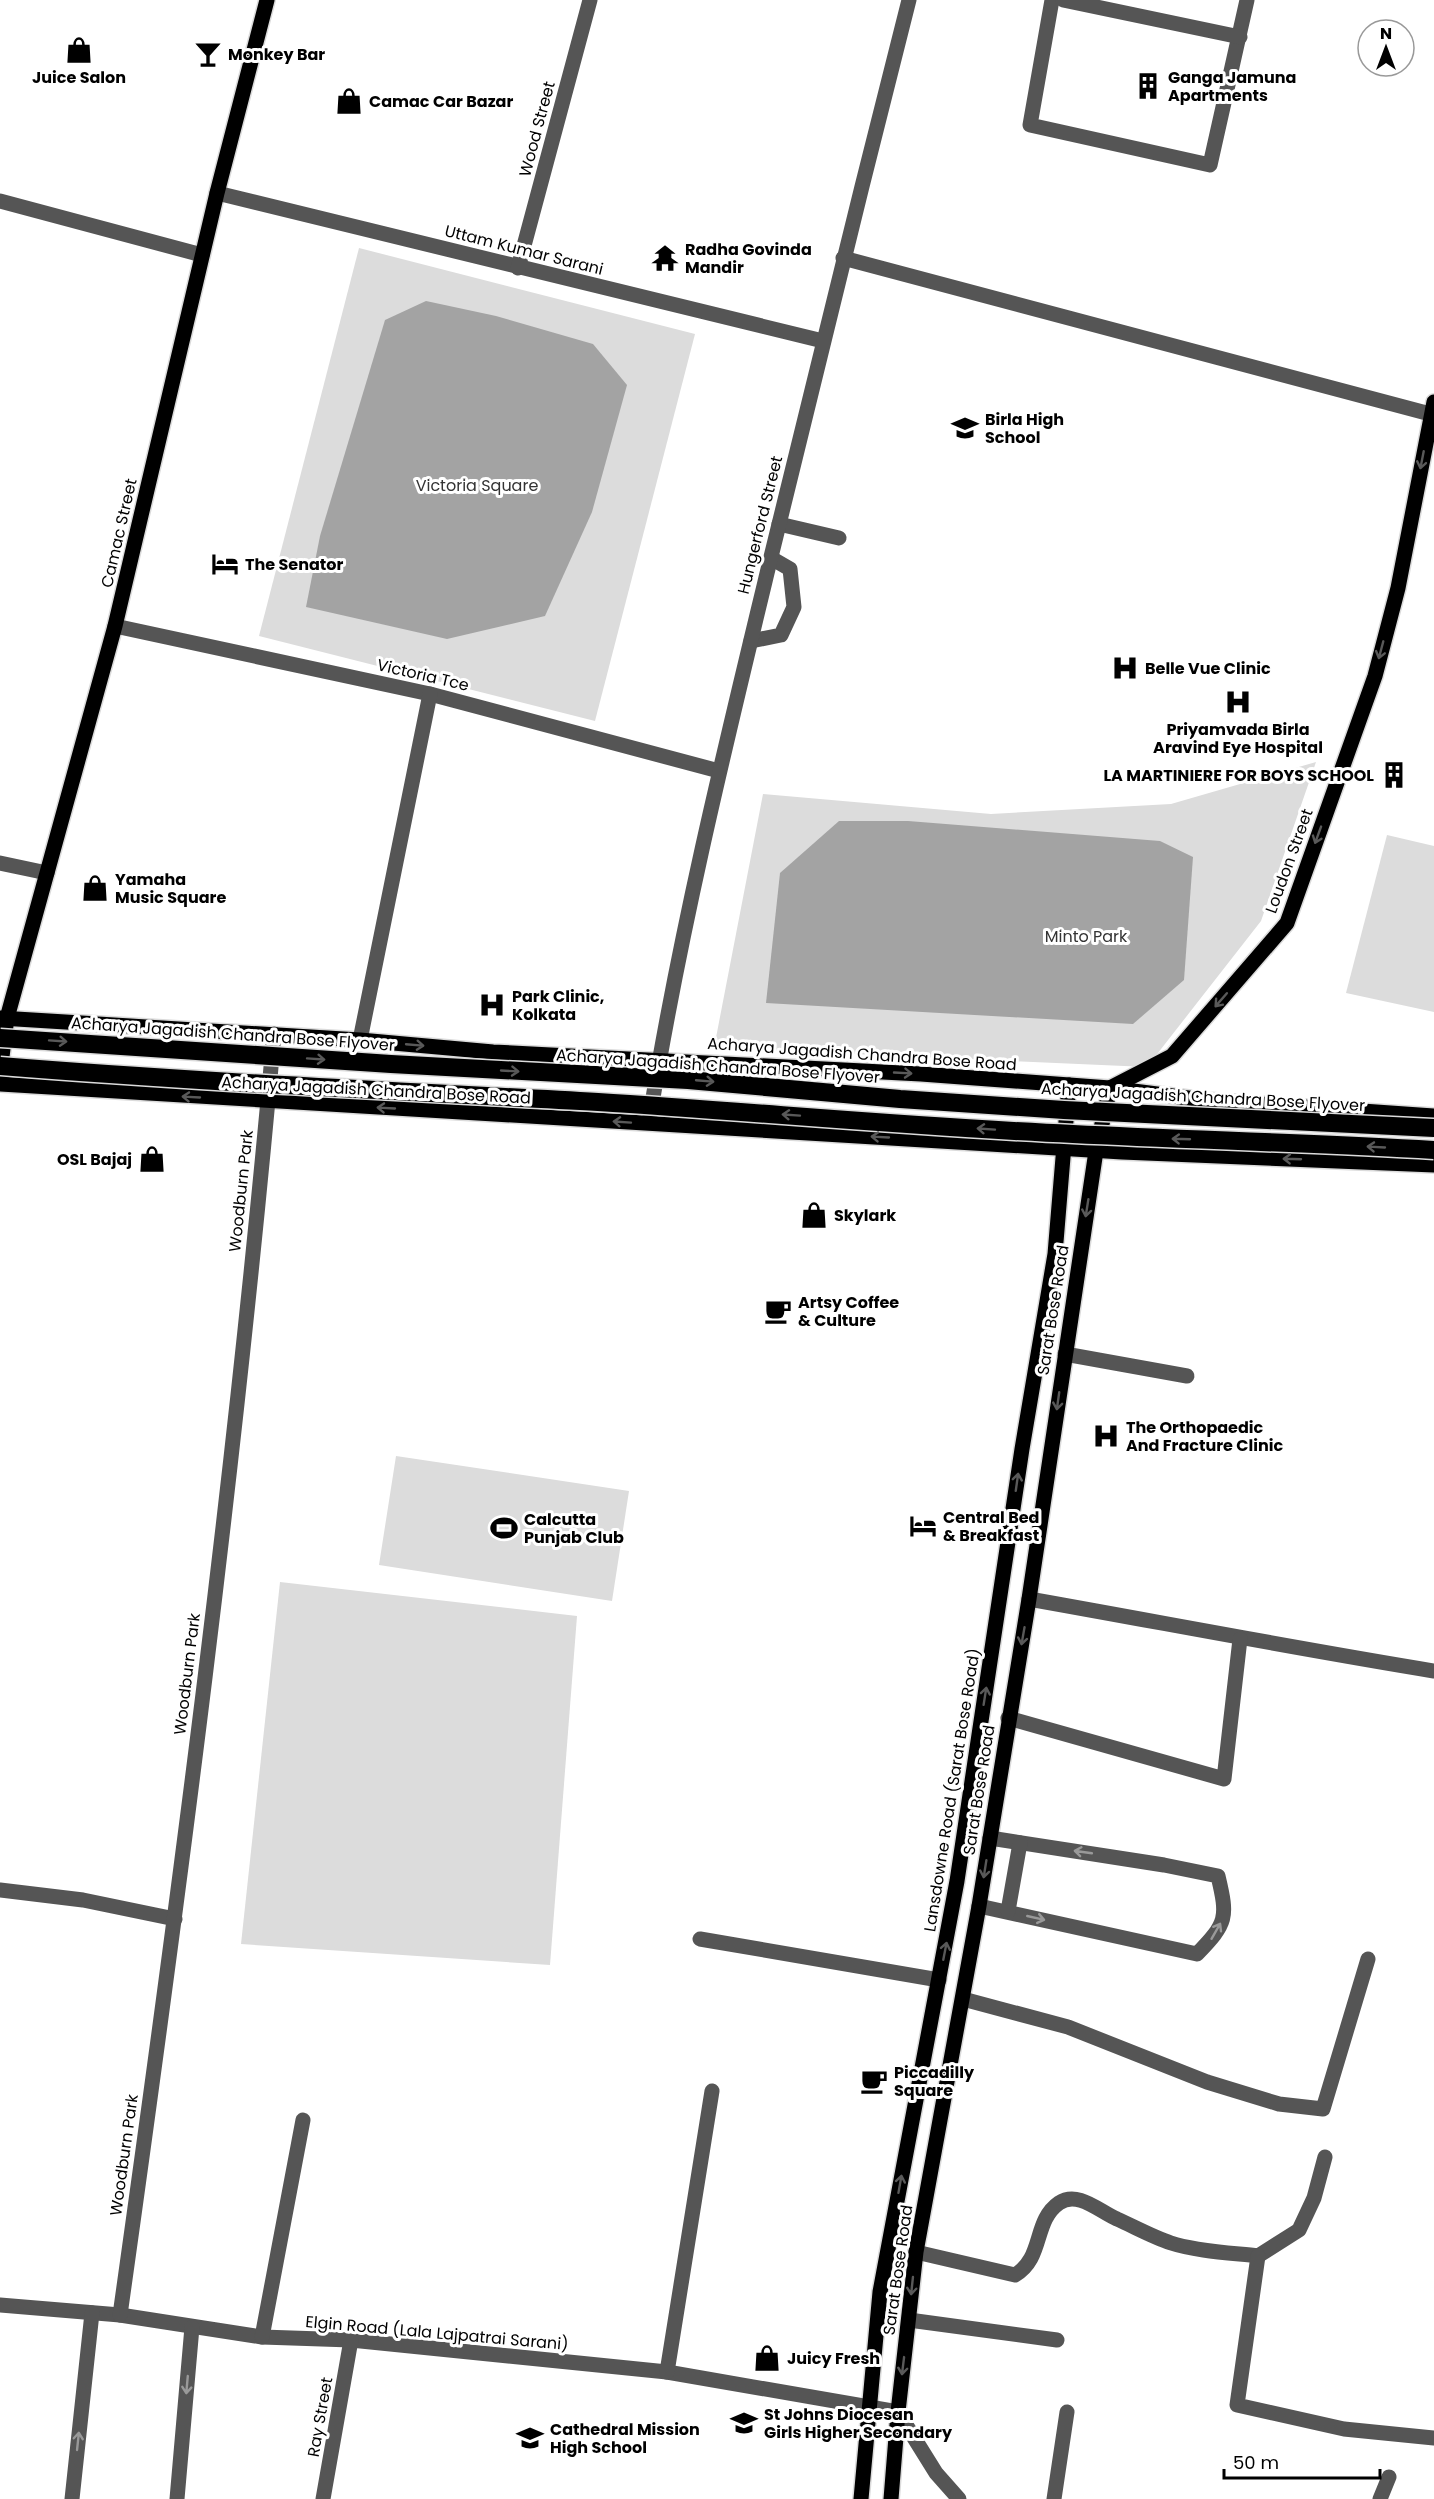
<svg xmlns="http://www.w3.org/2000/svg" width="1434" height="2499" font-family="Poppins,sans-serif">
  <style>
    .green { fill: #dcdcdc }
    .water { fill: #a3a3a3 }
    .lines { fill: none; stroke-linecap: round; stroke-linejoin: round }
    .major-casing { stroke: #dbdbdb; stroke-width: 18 }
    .minor { stroke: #555; stroke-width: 15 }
    .major { stroke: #000; stroke-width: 15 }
    .highway-bridge-casing { stroke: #dbdbdb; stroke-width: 21; stroke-linecap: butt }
    .highway-bridge { stroke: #000; stroke-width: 18 }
    .oneway { stroke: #595959 }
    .oneway2 { stroke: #999 }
    .labels { text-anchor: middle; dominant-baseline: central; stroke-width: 6; stroke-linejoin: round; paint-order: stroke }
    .poi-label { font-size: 16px; font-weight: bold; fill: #000; stroke: #fff; text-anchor: start }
    .street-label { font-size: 16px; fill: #000; stroke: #fff }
    .park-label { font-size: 16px; fill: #333; stroke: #fff }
  </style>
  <rect width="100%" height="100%" fill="#fff"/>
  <g class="green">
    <polygon points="359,248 695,334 595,721 259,636"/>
    <polygon points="1316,762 1261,921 1147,1067 714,1048 763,794 991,814 1171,804"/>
    <polygon points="1387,835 1434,846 1434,1012 1346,993"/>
    <polygon points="396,1456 629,1491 612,1601 379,1565"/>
    <polygon points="280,1582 577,1616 550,1965 241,1944"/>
  </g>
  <g class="water">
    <polygon points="426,301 496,316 593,344 627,385 592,512 545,616 447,639 306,607 320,536 385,320"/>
    <polygon points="839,821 908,821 1160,841 1193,857 1184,980 1133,1024 766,1003 780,873"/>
  </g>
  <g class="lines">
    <defs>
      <g id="major">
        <polyline points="0,1018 360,1040 493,1052 921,1074 1110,1088 1204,1100 1434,1116"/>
        <polyline points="0,1072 7,1018 115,626 217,193 267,0"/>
        <polyline points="0,1084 1122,1152 1434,1165"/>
        <polyline points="1110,1088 1172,1056 1287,923 1375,676 1398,588 1434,402"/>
        <polyline points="861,2499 880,2292 957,1881 1022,1449 1055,1254 1069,1085"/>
        <polyline points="891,2499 898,2412 916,2252 979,1906 1029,1599 1096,1151 1110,1088"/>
      </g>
    </defs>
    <use href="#major" class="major-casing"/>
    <g class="minor">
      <polyline points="1052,0 1030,125 1210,165 1247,0"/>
      <polyline points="1063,0 1240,37"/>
      <polyline points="217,193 823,341"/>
      <polyline points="0,201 202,255"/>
      <polyline points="843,258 1434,415"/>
      <polyline points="518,268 590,0"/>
      <polyline points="779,524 839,538"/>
      <polyline points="115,626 430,694 719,771"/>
      <polyline points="751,641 781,635 794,607 790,569 771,558"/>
      <polyline points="0,863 47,873"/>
      <polyline points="360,1040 430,694"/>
      <path d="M 650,1116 C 680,931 725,747 769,565 C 815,376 861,188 909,0"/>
      <polyline points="1065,1354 1187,1376"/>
      <path d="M 1029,1599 C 1164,1623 1299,1649 1434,1671"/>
      <polyline points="1008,1718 1224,1779 1240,1639"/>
      <polyline points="0,1890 83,1900 175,1919"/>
      <path d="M 979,1906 L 1197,1954 C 1227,1923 1228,1918 1218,1876 L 1164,1865 L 990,1838"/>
      <polyline points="1008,1911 1020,1843"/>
      <polyline points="700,1939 939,1980"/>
      <polyline points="963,1999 1068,2027 1207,2082 1279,2104 1323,2109 1368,1959"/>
      <path d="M 916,2252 L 1015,2275 C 1044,2258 1033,2221 1059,2203 C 1078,2190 1100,2212 1117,2219 C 1135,2227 1153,2237 1171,2243 C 1195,2251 1232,2253 1258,2256 L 1299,2230 L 1314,2198 L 1325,2157"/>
      <polyline points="1258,2256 1237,2405 1344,2429 1434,2438"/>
      <polyline points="0,2305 120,2315 262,2337 351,2340 667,2372 898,2412 936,2473 959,2499"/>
      <path d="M 120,2315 C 180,1889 236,1463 274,1034"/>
      <polyline points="909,2320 1057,2340"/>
      <polyline points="262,2337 303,2120"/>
      <polyline points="667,2372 712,2091"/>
      <polyline points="72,2499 92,2313"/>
      <polyline points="177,2499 192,2327"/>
      <polyline points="323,2499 351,2340"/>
      <polyline points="1054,2499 1067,2412"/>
      <polyline points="1380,2499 1389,2477"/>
    </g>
    <use href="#major" class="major"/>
    <defs>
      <g id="highway-bridge">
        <polyline points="0,1038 391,1064 688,1080 900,1099 1064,1110 1434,1128"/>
        <path d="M 0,1066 C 199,1082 399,1091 598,1102 C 757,1112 915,1127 1073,1134 C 1194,1140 1314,1143 1434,1150"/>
      </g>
    </defs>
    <use href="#highway-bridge" class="highway-bridge-casing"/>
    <use href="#highway-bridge" class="highway-bridge"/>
  </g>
  <defs><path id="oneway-shaft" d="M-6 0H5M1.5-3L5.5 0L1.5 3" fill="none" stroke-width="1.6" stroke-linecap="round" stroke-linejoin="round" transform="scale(1.5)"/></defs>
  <g class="oneway">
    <use href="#oneway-shaft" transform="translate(1422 460) rotate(101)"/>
    <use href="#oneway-shaft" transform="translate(1381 650) rotate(105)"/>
    <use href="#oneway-shaft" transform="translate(1318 835) rotate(110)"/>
    <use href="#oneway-shaft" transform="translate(1221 1000) rotate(131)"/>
    <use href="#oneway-shaft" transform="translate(58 1041) rotate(4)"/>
    <use href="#oneway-shaft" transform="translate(415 1045) rotate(5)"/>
    <use href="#oneway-shaft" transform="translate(316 1059) rotate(4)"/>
    <use href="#oneway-shaft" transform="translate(510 1071) rotate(3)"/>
    <use href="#oneway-shaft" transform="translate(903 1073) rotate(3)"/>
    <use href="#oneway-shaft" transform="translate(705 1081) rotate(5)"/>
    <use href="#oneway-shaft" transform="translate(191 1097) rotate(-177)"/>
    <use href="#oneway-shaft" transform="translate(386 1108) rotate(-177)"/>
    <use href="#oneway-shaft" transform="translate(791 1115) rotate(-176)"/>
    <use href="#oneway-shaft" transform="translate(622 1122) rotate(-176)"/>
    <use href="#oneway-shaft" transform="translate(986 1129) rotate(-176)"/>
    <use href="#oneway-shaft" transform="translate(880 1137) rotate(-177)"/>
    <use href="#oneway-shaft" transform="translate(1181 1139) rotate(-178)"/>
    <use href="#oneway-shaft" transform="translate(1376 1147) rotate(-177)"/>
    <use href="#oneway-shaft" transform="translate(1292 1159) rotate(-178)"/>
    <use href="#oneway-shaft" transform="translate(1087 1208) rotate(99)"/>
    <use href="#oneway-shaft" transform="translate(1058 1401) rotate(98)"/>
    <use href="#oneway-shaft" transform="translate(1017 1482) rotate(-82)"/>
    <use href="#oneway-shaft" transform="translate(1023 1636) rotate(100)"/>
    <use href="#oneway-shaft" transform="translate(985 1696) rotate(-81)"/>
    <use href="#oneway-shaft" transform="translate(985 1869) rotate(99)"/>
    <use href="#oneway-shaft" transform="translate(945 1951) rotate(-79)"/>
    <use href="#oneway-shaft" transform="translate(900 2184) rotate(-80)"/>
    <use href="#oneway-shaft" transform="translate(912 2286) rotate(96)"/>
    <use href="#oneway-shaft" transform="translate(903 2366) rotate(97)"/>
  </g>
  <g class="oneway2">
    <use href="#oneway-shaft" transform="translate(1083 1852) rotate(-172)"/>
    <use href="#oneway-shaft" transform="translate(1036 1918) rotate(13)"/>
    <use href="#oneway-shaft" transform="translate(1216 1931) rotate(-60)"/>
    <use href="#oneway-shaft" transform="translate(187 2385) rotate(95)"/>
    <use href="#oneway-shaft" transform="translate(78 2441) rotate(-84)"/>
  </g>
  <defs>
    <symbol id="shop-bare" viewBox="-9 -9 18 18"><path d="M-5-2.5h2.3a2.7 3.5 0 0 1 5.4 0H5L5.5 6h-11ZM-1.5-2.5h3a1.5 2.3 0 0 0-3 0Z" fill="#000" stroke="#fff" stroke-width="2.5" paint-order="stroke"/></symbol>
    <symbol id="bar-bare" viewBox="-9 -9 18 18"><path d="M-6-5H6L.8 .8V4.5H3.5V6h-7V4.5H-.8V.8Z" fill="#000" stroke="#fff" stroke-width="2.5" paint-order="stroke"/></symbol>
    <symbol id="building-bare" viewBox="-9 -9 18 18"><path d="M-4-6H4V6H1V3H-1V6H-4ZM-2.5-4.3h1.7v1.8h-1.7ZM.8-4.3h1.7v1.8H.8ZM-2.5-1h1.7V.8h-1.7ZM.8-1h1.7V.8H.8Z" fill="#000" stroke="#fff" stroke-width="2.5" paint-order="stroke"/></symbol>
    <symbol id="temple-bare" viewBox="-9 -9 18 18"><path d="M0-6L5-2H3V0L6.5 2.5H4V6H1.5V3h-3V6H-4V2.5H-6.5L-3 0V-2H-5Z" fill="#000" stroke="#fff" stroke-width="2.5" paint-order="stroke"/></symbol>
    <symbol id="school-bare" viewBox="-9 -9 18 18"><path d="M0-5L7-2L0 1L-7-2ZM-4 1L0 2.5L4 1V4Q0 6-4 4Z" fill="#000" stroke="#fff" stroke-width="2.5" paint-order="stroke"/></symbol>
    <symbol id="hotel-bare" viewBox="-9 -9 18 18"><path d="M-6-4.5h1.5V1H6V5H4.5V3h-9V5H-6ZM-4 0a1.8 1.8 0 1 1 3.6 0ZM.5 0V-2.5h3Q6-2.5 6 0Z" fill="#000" stroke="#fff" stroke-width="2.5" paint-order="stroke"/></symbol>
    <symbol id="hospital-bare" viewBox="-9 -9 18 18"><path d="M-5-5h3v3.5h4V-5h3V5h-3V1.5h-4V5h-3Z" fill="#000" stroke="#fff" stroke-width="2.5" paint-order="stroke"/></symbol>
    <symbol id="cafe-bare" viewBox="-9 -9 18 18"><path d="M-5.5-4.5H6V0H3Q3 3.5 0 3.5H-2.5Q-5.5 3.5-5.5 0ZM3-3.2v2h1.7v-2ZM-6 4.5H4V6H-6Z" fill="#000" stroke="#fff" stroke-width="2.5" paint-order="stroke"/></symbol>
    <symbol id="stadium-bare" viewBox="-9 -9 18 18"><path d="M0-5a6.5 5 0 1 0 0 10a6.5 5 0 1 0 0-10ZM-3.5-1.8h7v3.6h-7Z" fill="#000" stroke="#fff" stroke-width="2.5" paint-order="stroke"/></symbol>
  </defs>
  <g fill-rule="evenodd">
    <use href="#shop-bare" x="60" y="31" width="38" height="38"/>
    <use href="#bar-bare" x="189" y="35" width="38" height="38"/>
    <use href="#building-bare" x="1129" y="67" width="38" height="38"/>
    <use href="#shop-bare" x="330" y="82" width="38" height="38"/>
    <use href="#temple-bare" x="646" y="239" width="38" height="38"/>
    <use href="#school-bare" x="946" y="409" width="38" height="38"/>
    <use href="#hotel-bare" x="206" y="545" width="38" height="38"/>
    <use href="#hospital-bare" x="1106" y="649" width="38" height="38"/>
    <use href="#hospital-bare" x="1219" y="683" width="38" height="38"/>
    <use href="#building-bare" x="1375" y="756" width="38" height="38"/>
    <use href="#shop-bare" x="76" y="869" width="38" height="38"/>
    <use href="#hospital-bare" x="473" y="986" width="38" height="38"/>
    <use href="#shop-bare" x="133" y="1140" width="38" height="38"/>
    <use href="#shop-bare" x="795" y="1196" width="38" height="38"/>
    <use href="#cafe-bare" x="759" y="1292" width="38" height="38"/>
    <use href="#hospital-bare" x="1087" y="1417" width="38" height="38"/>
    <use href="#hotel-bare" x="904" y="1507" width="38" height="38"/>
    <use href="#stadium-bare" x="485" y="1509" width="38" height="38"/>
    <use href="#cafe-bare" x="855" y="2062" width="38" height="38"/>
    <use href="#shop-bare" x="748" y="2339" width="38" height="38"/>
    <use href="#school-bare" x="725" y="2404" width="38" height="38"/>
    <use href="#school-bare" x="511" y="2419" width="38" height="38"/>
  </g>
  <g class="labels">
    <g class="poi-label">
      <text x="228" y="54">Monkey Bar</text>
      <text x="79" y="77" text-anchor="middle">Juice Salon</text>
      <text x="1168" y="77">Ganga Jamuna<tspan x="1168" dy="18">Apartments</tspan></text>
      <text x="369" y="101">Camac Car Bazar</text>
      <text x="685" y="249">Radha Govinda<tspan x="685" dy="18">Mandir</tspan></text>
      <text x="985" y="419">Birla High<tspan x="985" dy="18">School</tspan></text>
      <text x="245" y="564">The Senator</text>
      <text x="1145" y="668">Belle Vue Clinic</text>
      <text x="1238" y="729" text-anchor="middle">Priyamvada Birla<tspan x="1238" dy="18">Aravind Eye Hospital</tspan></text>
      <text x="1374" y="775" text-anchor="end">LA MARTINIERE FOR BOYS SCHOOL</text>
      <text x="115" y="879">Yamaha<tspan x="115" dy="18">Music Square</tspan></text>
      <text x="512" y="996">Park Clinic,<tspan x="512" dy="18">Kolkata</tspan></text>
      <text x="132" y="1159" text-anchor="end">OSL Bajaj</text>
      <text x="834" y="1215">Skylark</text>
      <text x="798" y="1302">Artsy Coffee<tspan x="798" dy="18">&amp; Culture</tspan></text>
      <text x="1126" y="1427">The Orthopaedic<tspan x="1126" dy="18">And Fracture Clinic</tspan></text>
      <text x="943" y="1517">Central Bed<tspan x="943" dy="18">&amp; Breakfast</tspan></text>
      <text x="524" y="1519">Calcutta<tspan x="524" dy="18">Punjab Club</tspan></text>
      <text x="894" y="2072">Piccadilly<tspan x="894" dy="18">Square</tspan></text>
      <text x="787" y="2358">Juicy Fresh</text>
      <text x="764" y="2414">St Johns Diocesan<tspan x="764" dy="18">Girls Higher Secondary</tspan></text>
      <text x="550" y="2429">Cathedral Mission<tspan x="550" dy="18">High School</tspan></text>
    </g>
    <g class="street-label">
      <text transform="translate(537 129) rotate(-75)">Wood Street</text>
      <text transform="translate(524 250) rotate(14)">Uttam Kumar Sarani</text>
      <text transform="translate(760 525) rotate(-76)">Hungerford Street</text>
      <text transform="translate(119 533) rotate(-77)">Camac Street</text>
      <text transform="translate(423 675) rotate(13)">Victoria Tce</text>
      <text transform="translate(1289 861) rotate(-70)">Loudon Street</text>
      <text transform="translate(233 1034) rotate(4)">Acharya Jagadish Chandra Bose Flyover</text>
      <text transform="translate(862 1054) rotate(4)">Acharya Jagadish Chandra Bose Road</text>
      <text transform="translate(718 1066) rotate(4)">Acharya Jagadish Chandra Bose Flyover</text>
      <text transform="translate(376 1090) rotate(3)">Acharya Jagadish Chandra Bose Road</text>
      <text transform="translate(1203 1097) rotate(3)">Acharya Jagadish Chandra Bose Flyover</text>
      <text transform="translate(241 1191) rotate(-84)">Woodburn Park</text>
      <text transform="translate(1053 1310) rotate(-81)">Sarat Bose Road</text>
      <text transform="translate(187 1674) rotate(-83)">Woodburn Park</text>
      <text transform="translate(952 1790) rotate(-81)">Lansdowne Road (Sarat Bose Road)</text>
      <text transform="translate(979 1790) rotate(-81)">Sarat Bose Road</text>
      <text transform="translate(124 2155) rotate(-82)">Woodburn Park</text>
      <text transform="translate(898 2270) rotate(-82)">Sarat Bose Road</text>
      <text transform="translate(437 2333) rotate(5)">Elgin Road (Lala Lajpatrai Sarani)</text>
      <text transform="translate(320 2417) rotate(-80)">Ray Street</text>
    </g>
    <g class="park-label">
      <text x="477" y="485">Victoria Square</text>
      <text x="1086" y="936">Minto Park</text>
    </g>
  </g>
  <g transform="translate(1386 48)"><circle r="28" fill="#ffffff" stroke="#999999" stroke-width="1.5"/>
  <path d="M0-4.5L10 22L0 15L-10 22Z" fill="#000000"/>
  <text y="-9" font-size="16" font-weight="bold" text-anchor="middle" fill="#000000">N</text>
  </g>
  <path d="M1224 2469v9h156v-9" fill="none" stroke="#000000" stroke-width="3"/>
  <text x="1233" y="2469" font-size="18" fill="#000000" stroke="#ffffff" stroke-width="4.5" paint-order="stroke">50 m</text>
</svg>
